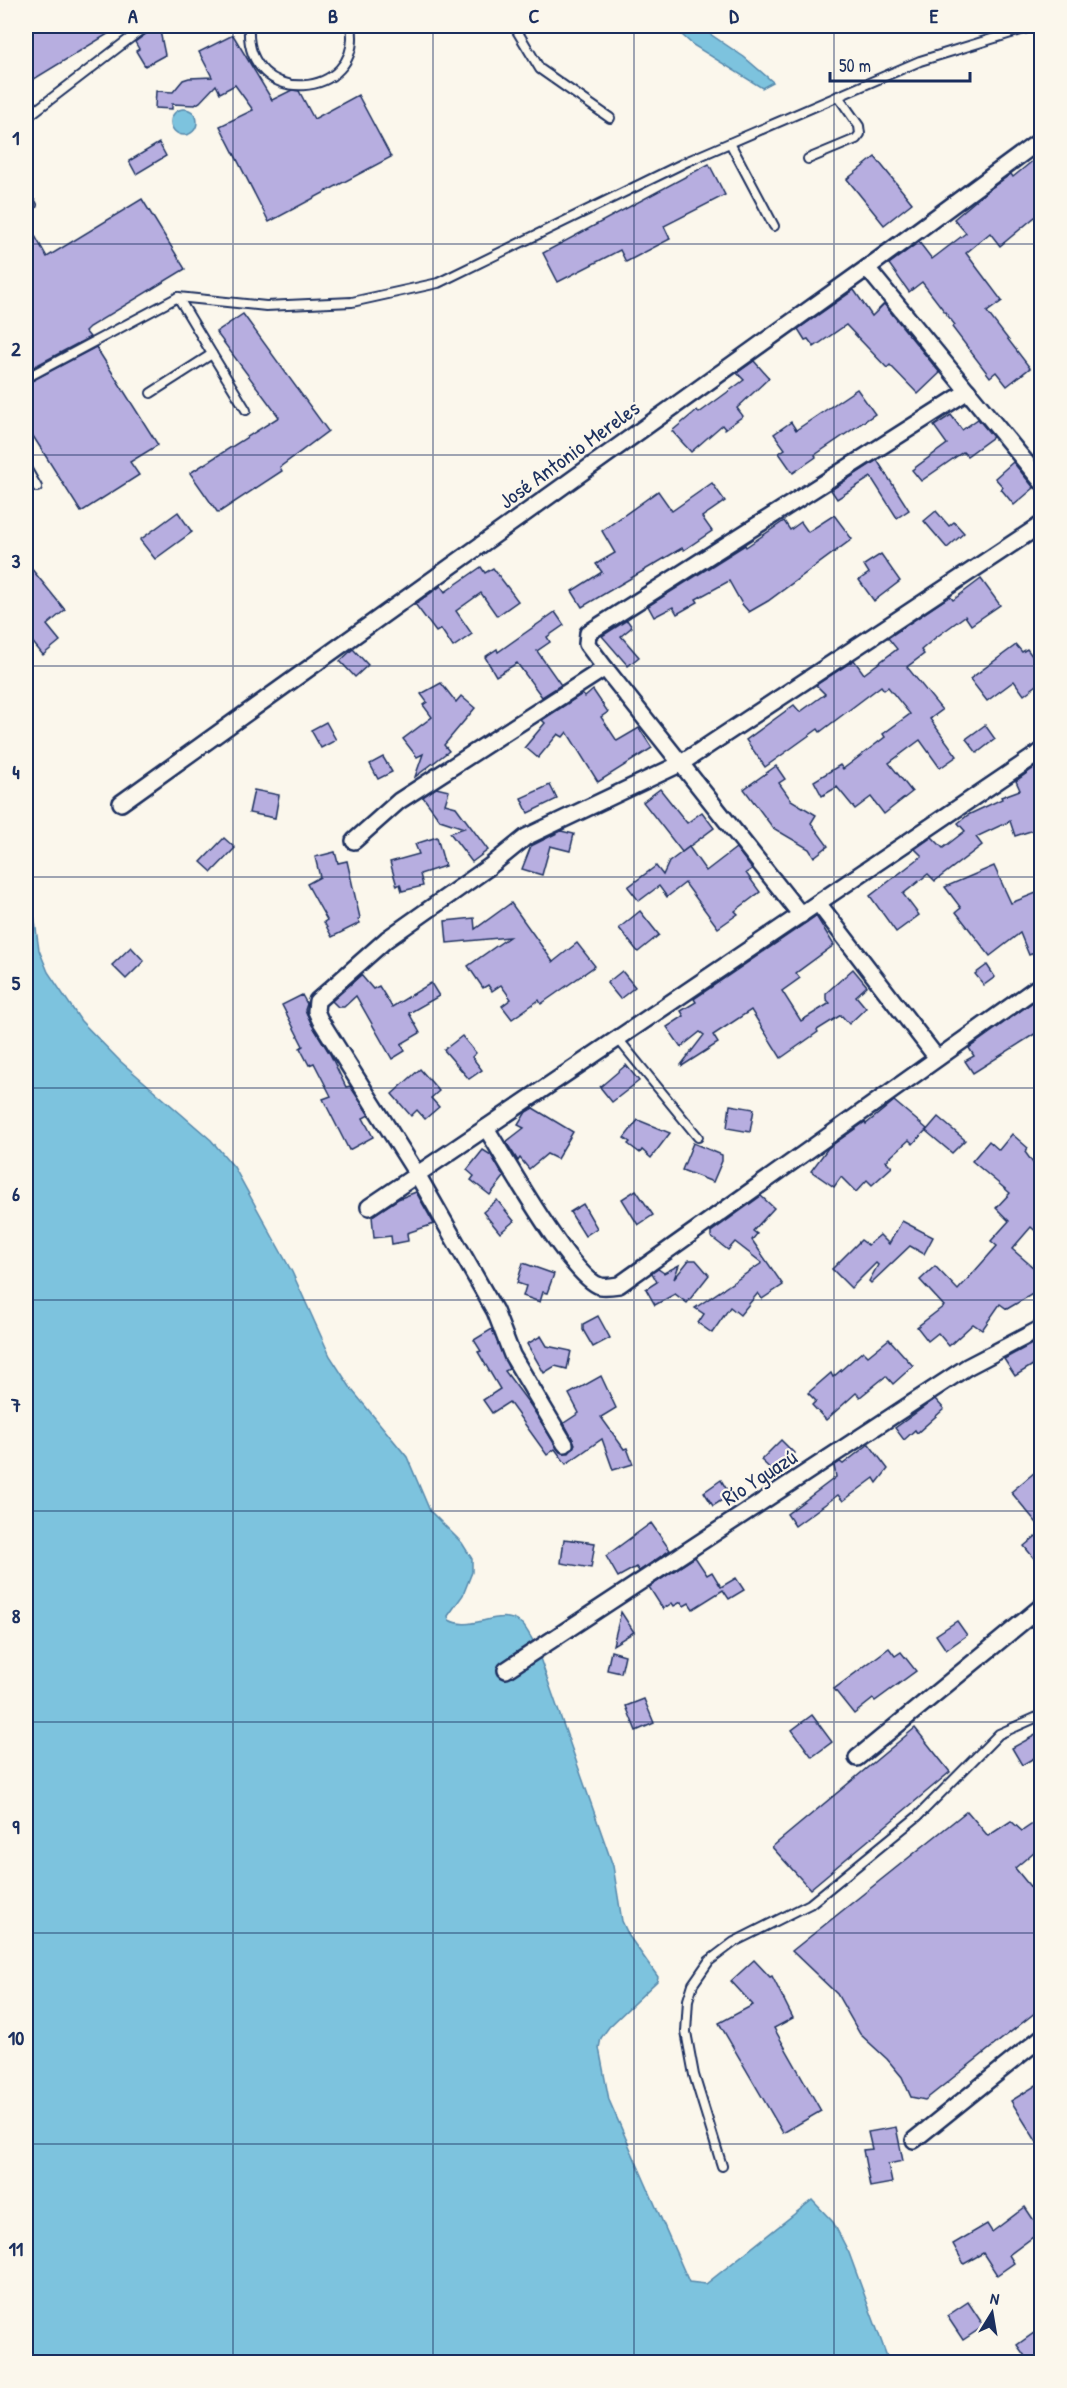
<svg xmlns="http://www.w3.org/2000/svg" width="1067" height="2388" font-family="'Patrick Hand',sans-serif">
  <style>
    .water { fill: #7dc3de; stroke: #5688ab; stroke-width: 1.5 }
    .building { fill: #b7aee0; stroke: #1b2f5e; stroke-width: 1.5 }
    .lines { fill: none; stroke-linecap: round; stroke-linejoin: round }
    .lane-casing { stroke: #1b2f5e; stroke-width: 12 }
    .street-casing { stroke: #1b2f5e; stroke-width: 20 }
    .lane { stroke: #fbf7ec; stroke-width: 8 }
    .street { stroke: #fbf7ec; stroke-width: 15 }
    .grid { fill: none; stroke: #1b2f5e; stroke-width: 1.5; stroke-opacity: 0.55 }
    .labels { text-anchor: middle; dominant-baseline: central; stroke-width: 4.5; stroke-linejoin: round; paint-order: stroke }
    .street-label { font-size: 22px; fill: #1b2f5e; stroke: #fbf7ec }
    .neatline { fill: none; stroke: #1b2f5e; stroke-width: 2 }
    .grid-label { font-size: 20px; text-anchor: middle; font-weight: bold; fill: #1b2f5e }
  </style>
  <rect width="100%" height="100%" fill="#fbf7ec"/>
  <filter id="ink" filterUnits="userSpaceOnUse"><feTurbulence type="fractalNoise" baseFrequency=".0167" numOctaves="2"/><feDisplacementMap in="SourceGraphic" scale="12" xChannelSelector="R" yChannelSelector="G"/><feConvolveMatrix kernelMatrix="1 2 1 2 8 2 1 2 1" color-interpolation-filters="sRGB"/></filter>
  <g filter="url(#ink)">
    <g class="water">
      <polygon points="672,26 698,26 744,57 773,82 762,88 693,45"/>
      <circle cx="184" cy="122" r="13"/>
      <path d="M 26,858 L 39,950 L 48,972 L 81,1021 L 120,1061 L 211,1140 L 234,1167 L 292,1272 L 330,1356 L 352,1390 L 407,1457 L 430,1511 L 462,1543 L 472,1559 L 472,1572 L 463,1595 L 448,1616 L 449,1620 C 472,1633 499,1606 522,1624 C 527,1629 531,1638 535,1644 L 613,1866 L 622,1921 L 629,1936 L 658,1977 L 657,1981 L 609,2027 L 601,2038 L 599,2048 L 609,2100 L 689,2282 L 706,2284 L 812,2200 L 833,2222 L 849,2253 L 889,2362 L 26,2362 Z"/>
    </g>
    <g class="building">
      <polygon points="26,26 121,26 26,84"/>
      <polygon points="152,26 159,26 165,55 145,66 136,51 139,49 135,42 150,31"/>
      <polygon points="233,35 272,100 292,90 299,91 314,119 358,95 391,157 269,222 220,126 253,110 235,85 220,93 216,85 200,102 195,105 172,104 172,109 155,108 156,91 173,92 183,80 189,78 212,77 199,52"/>
      <polygon points="159,143 166,156 136,174 129,161"/>
      <polygon points="1041,154 1041,212 1000,246 990,233 966,253 1002,301 987,312 1030,368 1007,386 996,372 990,377 952,327 955,325 922,282 909,292 889,264 919,242 932,259 966,233 954,219 987,191 1011,174 1013,177"/>
      <polygon points="875,157 912,203 884,225 847,179"/>
      <polygon points="709,164 725,195 664,226 670,239 626,262 620,250 558,282 543,253"/>
      <polygon points="142,199 185,269 89,327 85,331 90,337 26,371 26,220 47,257"/>
      <polygon points="854,290 872,316 884,304 940,373 918,394 890,365 887,368 846,325 814,347 808,339 805,340 798,329"/>
      <polygon points="243,314 328,431 280,467 282,471 218,513 190,473 279,417 216,332"/>
      <polygon points="96,347 158,445 130,462 139,475 81,512 26,425 26,384"/>
      <polygon points="754,361 769,378 737,408 743,416 725,429 722,425 691,452 672,431 697,410 699,413 744,380 737,373"/>
      <polygon points="857,389 875,414 815,455 816,457 793,473 779,453 785,449 774,434 791,422 796,430"/>
      <polygon points="951,415 962,430 978,419 993,437 967,456 963,452 921,481 912,470 947,444 934,426"/>
      <polygon points="877,460 909,510 897,518 871,477 837,499 831,490"/>
      <polygon points="1013,462 1034,488 1014,505 1001,489 1003,487 995,478"/>
      <polygon points="712,483 725,501 702,517 712,531 684,550 682,548 582,607 572,591 602,572 596,564 615,553 602,531 658,491 672,511"/>
      <polygon points="936,511 949,526 954,522 964,533 947,548 924,521"/>
      <polygon points="178,512 192,532 155,559 140,540"/>
      <polygon points="834,515 852,539 768,601 749,612 742,604 729,581 696,599 698,602 677,614 673,607 654,617 648,606 745,545 746,547 784,521 790,530 801,522 808,532"/>
      <polygon points="881,554 900,581 874,601 859,580 869,573 864,565"/>
      <polygon points="26,562 65,610 47,625 60,641 43,655 26,634"/>
      <polygon points="481,567 485,573 493,568 518,601 497,616 481,593 456,611 472,634 453,647 441,629 436,632 415,604 441,586 445,592"/>
      <polygon points="981,579 1000,605 971,625 965,616 935,638 921,650 924,654 907,667 942,710 930,719 957,756 940,768 920,740 889,763 912,792 884,814 871,797 855,809 837,787 822,796 814,781 840,765 843,769 885,737 883,734 910,714 888,687 884,690 881,686 820,732 818,729 765,767 746,740 794,705 800,712 825,694 816,685 854,660 864,674 897,649 888,638 950,596 953,600"/>
      <polygon points="555,612 564,625 547,637 550,642 537,651 561,685 542,697 517,663 496,676 485,657 497,649 498,652"/>
      <polygon points="627,620 632,627 621,636 639,657 628,666 602,636"/>
      <polygon points="1016,645 1022,652 1027,649 1041,668 1041,682 1024,695 1014,681 987,701 970,679"/>
      <polygon points="353,649 368,665 355,677 340,661"/>
      <polygon points="441,683 456,702 461,696 475,708 444,745 449,751 415,777 423,754 417,757 403,739 432,717 423,705 427,702 421,694"/>
      <polygon points="593,690 608,712 601,717 617,741 639,728 652,748 598,782 567,732 563,737 558,734 538,758 525,747 545,723 542,720 582,694 585,697"/>
      <polygon points="326,722 336,740 321,748 311,730"/>
      <polygon points="985,725 995,739 977,753 966,739"/>
      <polygon points="383,757 392,772 378,779 370,764"/>
      <polygon points="1041,763 1041,818 1037,820 1040,828 1015,836 1010,821 976,837 982,845 935,881 928,874 903,894 919,915 896,932 870,896 922,856 915,849 932,837 943,848 965,831 958,823 968,815 1002,799 1001,797 1020,790 1016,781"/>
      <polygon points="776,766 785,779 779,783 791,800 816,815 811,823 828,846 814,857 809,849 773,828 744,789"/>
      <polygon points="550,785 557,799 528,813 521,798"/>
      <polygon points="436,788 449,791 445,804 456,807 488,850 472,862 450,833 464,828 440,820 423,797"/>
      <polygon points="660,789 687,823 702,812 714,828 682,852 643,802"/>
      <polygon points="254,790 279,795 275,818 249,813"/>
      <polygon points="561,831 574,834 570,851 550,846 542,875 522,869 531,846"/>
      <polygon points="437,837 445,866 420,874 423,886 402,891 400,884 397,886 390,862 419,854 415,844"/>
      <polygon points="224,838 235,848 212,872 201,862"/>
      <polygon points="689,847 706,871 736,848 752,869 746,873 760,892 735,911 738,914 718,928 685,883 667,897 659,886 639,901 628,887 656,866 663,875 669,862"/>
      <polygon points="335,852 338,863 347,861 360,918 358,920 360,923 332,937 324,922 327,920 307,884 320,877 315,857"/>
      <polygon points="994,866 1011,903 1041,891 1041,950 1029,955 1020,933 990,956 956,912 961,908 945,887"/>
      <polygon points="511,903 553,962 577,943 595,966 541,1004 539,1000 512,1019 502,1006 511,999 501,985 492,991 488,985 483,988 468,966 509,937 447,943 445,921 474,918 475,929"/>
      <polygon points="640,911 659,935 638,952 619,928"/>
      <polygon points="816,916 834,945 796,973 800,978 782,991 801,1021 830,1003 826,999 826,993 853,969 867,986 856,996 866,1008 849,1024 841,1015 817,1030 818,1032 781,1058 751,1010 713,1035 718,1043 682,1066 681,1065 704,1035 700,1032 681,1047 667,1027 684,1016 681,1011 696,1002 694,999"/>
      <polygon points="131,947 144,961 126,979 112,965"/>
      <polygon points="987,965 995,977 984,985 975,974"/>
      <polygon points="622,971 635,987 620,999 607,983"/>
      <polygon points="361,975 373,989 379,986 392,1007 431,983 439,996 409,1013 420,1033 401,1044 405,1051 392,1059 356,996 344,1007 338,1007 332,1001"/>
      <polygon points="302,995 307,1004 305,1010 312,1025 330,1054 346,1087 350,1086 369,1115 363,1118 373,1137 349,1150 323,1099 331,1096 314,1063 309,1065 300,1048 303,1046 282,1005"/>
      <polygon points="1041,996 1041,1030 973,1073 965,1061 974,1056 969,1048"/>
      <polygon points="462,1036 476,1053 472,1057 482,1070 469,1079 444,1050"/>
      <polygon points="626,1065 639,1081 612,1102 600,1087"/>
      <polygon points="420,1069 439,1091 431,1098 439,1107 425,1119 417,1110 411,1116 392,1094"/>
      <polygon points="894,1101 927,1129 913,1144 909,1140 886,1161 892,1167 872,1185 867,1180 856,1192 841,1177 834,1187 811,1171 828,1148 865,1122 866,1124"/>
      <polygon points="730,1105 754,1109 750,1132 727,1128"/>
      <polygon points="533,1108 573,1132 557,1159 547,1154 529,1169 520,1158 518,1161 506,1142 524,1128 518,1125 526,1112"/>
      <polygon points="938,1117 965,1140 952,1153 926,1131"/>
      <polygon points="638,1120 670,1133 651,1158 642,1150 640,1153 628,1144 630,1142 624,1138"/>
      <polygon points="1012,1134 1028,1148 1025,1152 1041,1174 1041,1236 1031,1227 1012,1249 1034,1268 1041,1263 1041,1289 1007,1309 1000,1304 982,1330 973,1324 949,1346 938,1333 928,1341 917,1327 944,1306 920,1280 935,1266 958,1290 997,1246 991,1241 1009,1221 996,1208 1010,1193 972,1161 989,1141 999,1150"/>
      <polygon points="693,1143 722,1155 722,1161 713,1182 682,1170"/>
      <polygon points="483,1150 491,1155 504,1177 490,1195 471,1180 474,1176 467,1170"/>
      <polygon points="636,1190 653,1215 638,1225 622,1199"/>
      <polygon points="416,1192 434,1224 407,1233 408,1241 392,1244 391,1236 374,1238 372,1216 398,1199"/>
      <polygon points="761,1196 774,1208 753,1231 757,1234 752,1240 783,1285 762,1299 758,1293 740,1315 730,1307 712,1333 698,1323 704,1314 695,1308 762,1263 735,1242 728,1250 711,1237 711,1232"/>
      <polygon points="497,1200 514,1221 500,1233 483,1212"/>
      <polygon points="583,1204 597,1228 585,1236 570,1212"/>
      <polygon points="902,1221 933,1237 924,1254 910,1246 871,1283 869,1281 878,1265 876,1263 851,1288 832,1269 861,1240 868,1245 880,1235 889,1244"/>
      <polygon points="689,1260 696,1260 709,1275 687,1303 675,1294 655,1305 646,1289 657,1282 652,1273 658,1269 664,1273 679,1265 674,1279"/>
      <polygon points="523,1263 554,1274 547,1293 543,1292 540,1302 523,1296 526,1286 517,1283"/>
      <polygon points="598,1316 610,1338 593,1347 583,1330 583,1324"/>
      <polygon points="492,1329 509,1369 505,1371 531,1406 560,1452 569,1453 575,1444 564,1423 579,1413 569,1394 601,1376 616,1408 601,1417 624,1449 627,1448 633,1464 613,1470 602,1439 566,1464 555,1449 547,1455 509,1402 492,1413 483,1400 500,1389 478,1352 481,1351 474,1340"/>
      <polygon points="541,1336 547,1346 571,1351 567,1369 555,1366 544,1373 527,1344"/>
      <polygon points="889,1339 913,1366 893,1384 886,1376 860,1397 856,1393 826,1420 812,1405 816,1401 808,1393 831,1373 833,1377 863,1351 868,1356"/>
      <polygon points="1041,1339 1041,1360 1015,1376 1004,1359"/>
      <polygon points="935,1399 944,1409 917,1433 915,1430 904,1440 895,1428"/>
      <polygon points="781,1440 794,1453 775,1473 761,1460"/>
      <polygon points="869,1444 888,1469 877,1483 874,1478 843,1501 838,1495 795,1526 787,1514 836,1477 834,1466 840,1462 843,1464"/>
      <polygon points="1041,1467 1041,1528 1011,1492"/>
      <polygon points="721,1480 730,1495 713,1506 704,1492"/>
      <polygon points="651,1523 670,1550 639,1571 636,1567 618,1577 606,1556"/>
      <polygon points="1041,1532 1041,1567 1024,1546"/>
      <polygon points="564,1539 595,1543 591,1568 561,1563"/>
      <polygon points="695,1557 707,1575 712,1572 721,1587 736,1578 744,1590 729,1599 723,1590 693,1609 689,1603 684,1606 681,1602 674,1606 672,1603 663,1609 649,1587"/>
      <polygon points="621,1612 634,1632 613,1645"/>
      <polygon points="957,1621 967,1635 946,1650 936,1635"/>
      <polygon points="889,1648 895,1656 901,1652 916,1671 875,1701 873,1699 854,1714 834,1689"/>
      <polygon points="611,1651 625,1655 621,1673 607,1670"/>
      <polygon points="644,1699 654,1723 636,1731 626,1706"/>
      <polygon points="812,1715 832,1742 812,1757 792,1730"/>
      <polygon points="915,1728 950,1772 810,1889 772,1847"/>
      <polygon points="1041,1732 1041,1754 1022,1765 1012,1748"/>
      <polygon points="967,1811 988,1836 1011,1821 1022,1831 1034,1823 1041,1831 1041,1846 1015,1868 1041,1900 1041,2008 925,2100 911,2097 902,2077 887,2059 860,2034 837,1994 792,1951"/>
      <polygon points="754,1960 770,1977 772,1976 793,2018 774,2028 821,2111 783,2133 719,2023 753,2005 731,1981"/>
      <polygon points="1041,2082 1041,2149 1011,2101"/>
      <polygon points="896,2127 903,2161 888,2164 892,2183 870,2187 863,2150 872,2149 868,2132"/>
      <polygon points="1025,2207 1041,2231 1009,2255 1014,2263 997,2275 983,2253 964,2264 953,2244 987,2224 992,2232"/>
      <polygon points="968,2302 984,2326 963,2340 947,2316"/>
      <polygon points="1041,2328 1041,2362 1029,2362 1017,2345"/>
    </g>
    <g class="lines">
      <defs>
        <g id="lane">
          <path d="M 249,26 C 244,110 364,100 351,26"/>
          <polyline points="514,26 540,69 610,118"/>
          <polyline points="26,118 146,26"/>
          <polyline points="730,143 774,226"/>
          <polyline points="808,159 856,139 860,134 859,126 838,96"/>
          <polyline points="26,197 32,205"/>
          <polyline points="178,297 266,306 352,302 438,283 688,161 920,61 1034,26"/>
          <polyline points="212,354 246,410"/>
          <polyline points="26,378 178,297 212,354 151,393"/>
          <polyline points="26,468 37,487"/>
          <polyline points="619,1040 698,1137"/>
          <polyline points="722,2166 694,2075 686,2032 688,2000 693,1984 709,1961 734,1942 810,1904 918,1816 999,1734 1042,1715"/>
        </g>
        <g id="street">
          <polyline points="867,268 1042,482"/>
          <polyline points="121,803 867,268 1042,139"/>
          <polyline points="354,841 399,801 605,668"/>
          <polyline points="818,903 937,1058"/>
          <polyline points="801,915 605,668 587,644 588,633 968,391"/>
          <path d="M 486,1128 C 505,1158 571,1277 600,1286 C 606,1287 613,1286 619,1285 L 1042,984"/>
          <polyline points="369,1207 1042,751"/>
          <polyline points="565,1444 512,1355 495,1311 417,1174 320,1020 316,1011 317,1001 387,939 489,867 526,837 680,764 1042,524"/>
          <polyline points="506,1670 967,1367 1042,1328"/>
          <polyline points="857,1758 1042,1606"/>
          <polyline points="914,2140 1042,2037"/>
        </g>
      </defs>
      <use href="#lane" class="lane-casing"/>
      <use href="#street" class="street-casing"/>
      <use href="#lane" class="lane"/>
      <use href="#street" class="street"/>
    </g>
  </g>
  <path class="grid" d="M 233,26 L 233,2362M 433,26 L 433,2362M 634,26 L 634,2362M 834,26 L 834,2362M 26,244 L 1042,244M 26,455 L 1042,455M 26,666 L 1042,666M 26,877 L 1042,877M 26,1088 L 1042,1088M 26,1300 L 1042,1300M 26,1511 L 1042,1511M 26,1722 L 1042,1722M 26,1933 L 1042,1933M 26,2144 L 1042,2144"/>
  <g class="labels">
    <g class="street-label">
      <text transform="translate(569 454) rotate(-36)">José Antonio Mereles</text>
      <text transform="translate(759 1477) rotate(-33)">Río Yguazú</text>
    </g>
  </g>
  <rect width="1067" height="2388" fill="none" stroke="#fbf7ec" stroke-width="66"/>
  <g transform="translate(992 2313) rotate(11)" stroke="#fbf7ec" stroke-width="4.5" paint-order="stroke">
  <path d="M0-4.5L10 22L0 15L-10 22Z" fill="#1b2f5e"/>
  <text y="-9" font-size="16" font-weight="bold" text-anchor="middle" fill="#1b2f5e">N</text>
  </g>
  <path d="M830 72v9h140v-9" fill="none" stroke="#1b2f5e" stroke-width="3"/>
  <text x="839" y="72" font-size="18" fill="#1b2f5e" stroke="#fbf7ec" stroke-width="4.5" paint-order="stroke">50 m</text>
  <rect x="33" y="33" width="1001" height="2322" class="neatline"/>
  <g class="grid-label">
    <text x="133" y="23">A</text>
    <text x="333" y="23">B</text>
    <text x="534" y="23">C</text>
    <text x="734" y="23">D</text>
    <text x="934" y="23">E</text>
    <text x="16" y="145">1</text>
    <text x="16" y="356">2</text>
    <text x="16" y="568">3</text>
    <text x="16" y="779">4</text>
    <text x="16" y="990">5</text>
    <text x="16" y="1201">6</text>
    <text x="16" y="1412">7</text>
    <text x="16" y="1623">8</text>
    <text x="16" y="1834">9</text>
    <text x="16" y="2045">10</text>
    <text x="16" y="2256">11</text>
  </g>
</svg>
